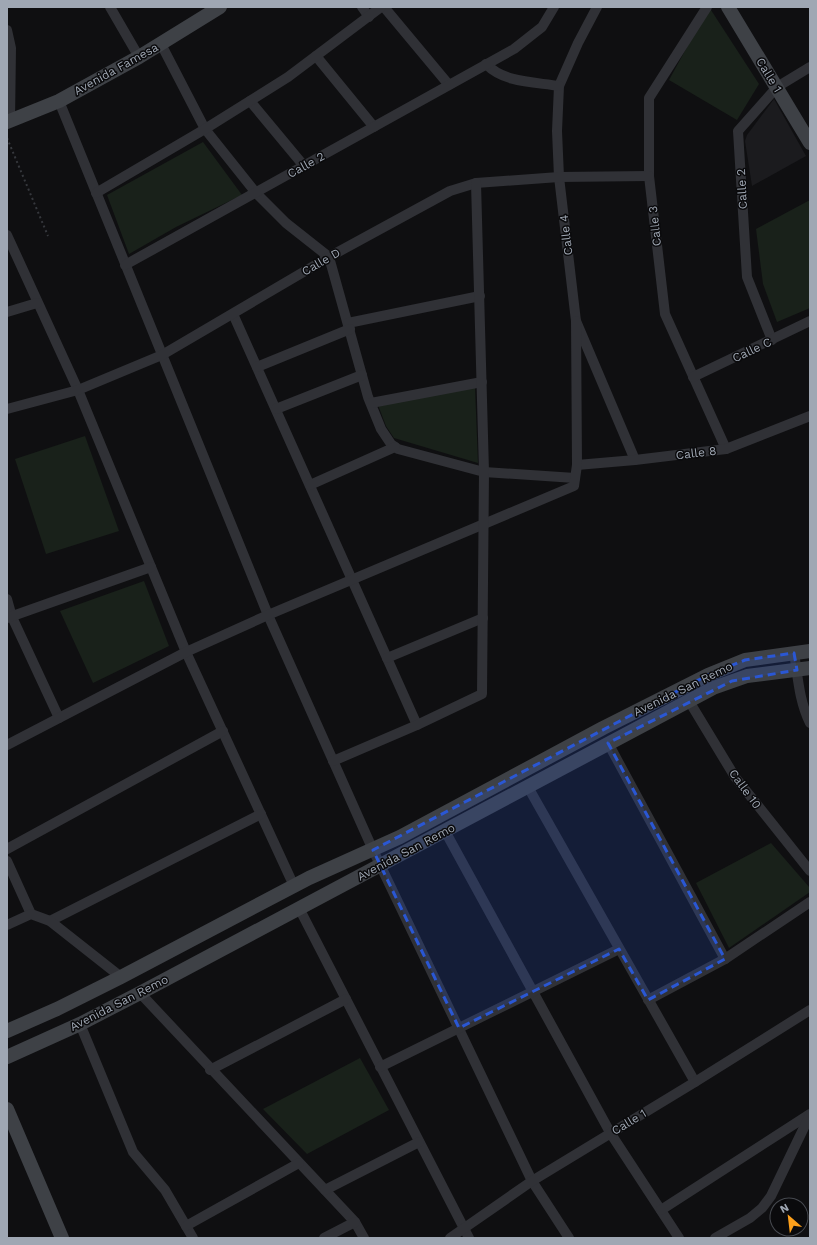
<svg xmlns="http://www.w3.org/2000/svg" width="817" height="1245" font-family="'Work Sans',sans-serif">
  <style>
    .built { fill: #1b1b1e }
    .green { fill: #19211a }
    .lines { fill: none; stroke-linecap: round; stroke-linejoin: round }
    .path { stroke: #36383d; stroke-width: 2; stroke-dasharray: 2 3; stroke-linecap: butt }
    .street { stroke: #303136; stroke-width: 10 }
    .secondary { stroke: #3e4146; stroke-width: 14 }
    .marked { fill: #2a57d4; fill-opacity: 0.2; stroke: #2a57d4; stroke-width: 3; stroke-dasharray: 8 5; stroke-linejoin: round }
    .labels { text-anchor: middle; dominant-baseline: central; stroke-width: 3; stroke-linejoin: round; paint-order: stroke }
    .street-label { font-size: 12px; fill: #9fa7b3; stroke: #0a0a0c }
  </style>
  <rect width="100%" height="100%" fill="#0f0f11"/>
  <polygon class="built" points="774,99 806,156 752,186 745,141 747,135"/>
  <g class="green">
    <polygon points="709,7 759,84 737,120 669,80"/>
    <polygon points="203,142 242,195 176,227 129,254 107,195"/>
    <polygon points="810,200 810,308 777,322 763,284 756,229"/>
    <polygon points="475,387 478,463 394,438 386,426 378,405"/>
    <polygon points="85,436 119,531 46,554 15,459"/>
    <polygon points="144,581 169,646 93,683 60,611"/>
    <polygon points="771,843 810,888 810,892 729,948 696,883"/>
    <polygon points="360,1058 389,1110 307,1154 263,1109"/>
  </g>
  <g class="lines">
    <polyline class="path" points="7,138 48,236"/>
    <g class="street">
      <polyline points="110,7 139,57"/>
      <polyline points="362,7 369,17"/>
      <polyline points="384,7 449,85"/>
      <polyline points="597,7 578,43 559,86 557,131 559,177 576,321 635,460"/>
      <polyline points="707,7 649,98 649,176 665,314 726,449"/>
      <polyline points="7,30 11,48 10,121"/>
      <polyline points="161,44 205,129 256,193 286,223 329,257 368,397 381,429 391,444 398,449 484,472 575,478"/>
      <polyline points="316,56 374,127"/>
      <path d="M 486,64 C 504,83 535,82 559,86"/>
      <polyline points="59,101 268,615 373,850 532,1181 569,1238"/>
      <polyline points="250,101 304,166"/>
      <polyline points="96,193 205,129 288,77 381,7"/>
      <polyline points="7,235 78,390 186,652 294,886"/>
      <polyline points="125,265 514,49 542,27 554,7"/>
      <polyline points="7,312 37,303"/>
      <polyline points="233,314 417,725"/>
      <polyline points="348,323 480,296"/>
      <polyline points="772,340 747,277 738,131 777,87 810,67"/>
      <polyline points="257,367 350,329"/>
      <polyline points="693,377 810,321"/>
      <polyline points="371,403 482,382"/>
      <polyline points="7,409 78,390 162,355 329,257 450,191 476,183 559,177 649,176"/>
      <polyline points="276,409 362,375"/>
      <polyline points="577,465 635,460 726,449 810,416"/>
      <polyline points="310,485 395,447"/>
      <polyline points="7,599 12,617 59,718"/>
      <polyline points="7,618 151,567"/>
      <path d="M 794,653 C 798,677 799,701 810,723"/>
      <polyline points="387,658 483,618"/>
      <polyline points="689,701 735,777 810,871"/>
      <polyline points="608,743 725,959"/>
      <polyline points="7,745 186,652 268,615 574,486 577,465 576,321"/>
      <polyline points="333,761 417,725 482,694 484,472 476,183"/>
      <polyline points="528,787 695,1082"/>
      <polyline points="445,831 611,1134 679,1238"/>
      <polyline points="7,849 223,731"/>
      <polyline points="7,861 31,914"/>
      <polyline points="299,908 469,1238"/>
      <polyline points="50,921 261,814"/>
      <polyline points="7,925 31,914 50,921 121,977"/>
      <polyline points="140,993 355,1222 364,1238"/>
      <polyline points="648,1000 725,959 810,902"/>
      <polyline points="80,1024 133,1152 165,1190 193,1238"/>
      <polyline points="380,1067 619,949"/>
      <polyline points="210,1070 346,999"/>
      <polyline points="325,1190 419,1142"/>
      <polyline points="661,1210 810,1114"/>
      <polyline points="186,1226 299,1163"/>
      <polyline points="324,1238 355,1222"/>
      <polyline points="450,1238 532,1181 695,1082 810,1010"/>
      <polyline points="715,1238 750,1218 762,1208 771,1196 810,1115"/>
    </g>
    <g class="secondary">
      <polyline points="728,7 810,143"/>
      <polyline points="7,122 59,101 139,57 220,7"/>
      <polyline points="7,1031 57,1009 121,977 309,878 400,837 603,728 708,675 745,660 810,651"/>
      <polyline points="7,1057 80,1024 140,993 713,688 747,676 810,668"/>
      <polyline points="7,1109 62,1238"/>
    </g>
  </g>
  <path class="marked" d="M 794,653 L 797,670 L 732,681 L 608,743 L 725,959 L 648,1000 L 619,949 L 459,1028 L 373,850 L 708,675 L 745,660 Z"/>
  <g class="labels">
    <g class="street-label">
      <text transform="translate(116 69) rotate(-29)">Avenida Famesa</text>
      <text transform="translate(769 75) rotate(59)">Calle 1</text>
      <text transform="translate(306 165) rotate(-29)">Calle 2</text>
      <text transform="translate(742 189) rotate(-93)">Calle 2</text>
      <text transform="translate(655 226) rotate(-96)">Calle 3</text>
      <text transform="translate(566 235) rotate(-97)">Calle 4</text>
      <text transform="translate(321 262) rotate(-30)">Calle D</text>
      <text transform="translate(752 350) rotate(-25)">Calle C</text>
      <text transform="translate(696 453) rotate(-7)">Calle 8</text>
      <text transform="translate(683 689) rotate(-26)">Avenida San Remo</text>
      <text transform="translate(745 789) rotate(54)">Calle 10</text>
      <text transform="translate(406 852) rotate(-28)">Avenida San Remo</text>
      <text transform="translate(119 1003) rotate(-27)">Avenida San Remo</text>
      <text transform="translate(629 1122) rotate(-31)">Calle 1</text>
    </g>
  </g>
  <rect width="817" height="1245" fill="none" stroke="#9fa7b3" stroke-width="16"/>
  <g transform="translate(789 1217) rotate(332)"><circle r="19" fill="#0a0a0c" stroke="#46494f"/>
  <path d="M0-3L7 15L0 10L-7 15Z" fill="#fda01b"/>
  <text y="-6" font-size="11" font-weight="bold" text-anchor="middle" fill="#9fa7b3">N</text>
  </g>
</svg>
